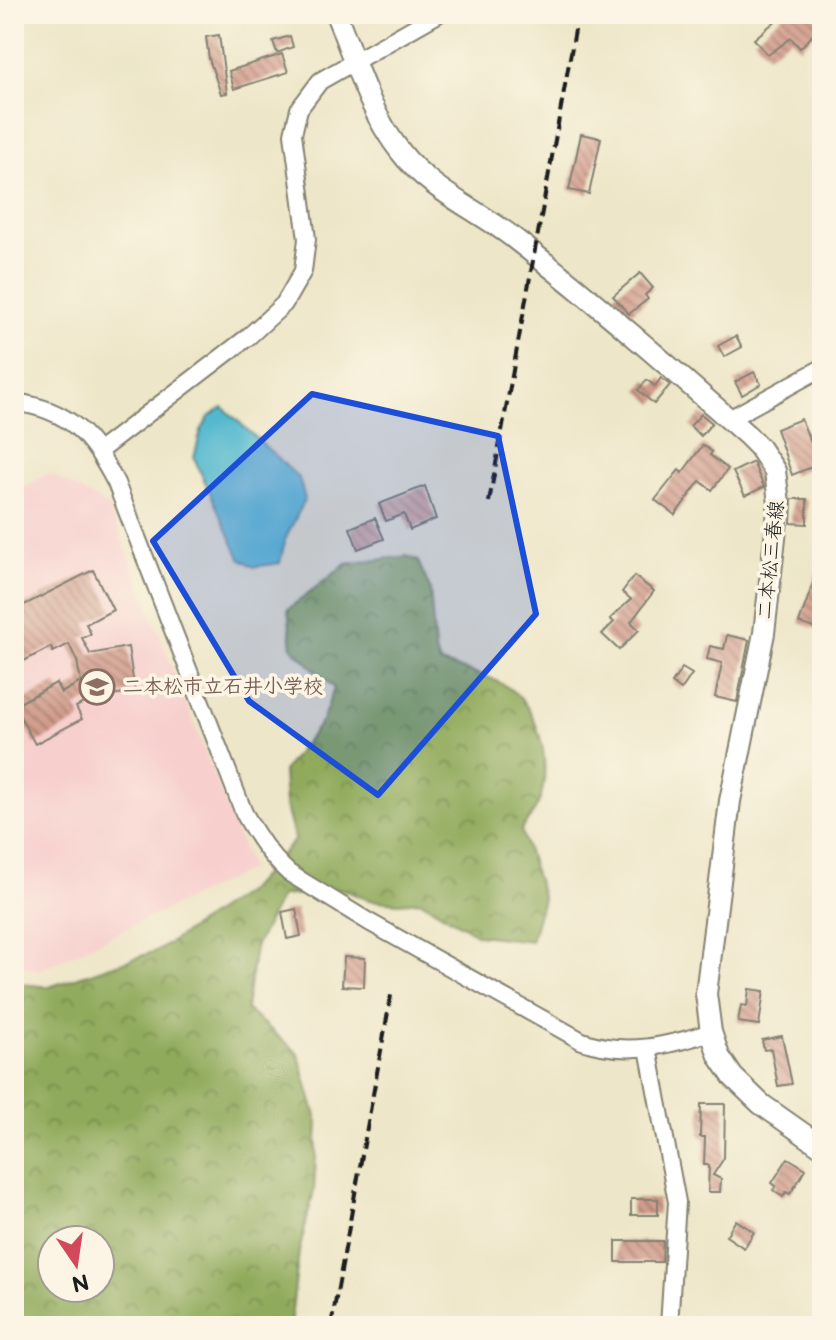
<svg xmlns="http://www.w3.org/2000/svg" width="836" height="1340" font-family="'Balsamiq Sans','Klee One',sans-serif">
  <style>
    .built { fill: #f7d0ce }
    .forest { fill: url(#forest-crowns); stroke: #56633c; stroke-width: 2; fill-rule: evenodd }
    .water { fill: #50b7ce; stroke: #366a75; stroke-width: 2 }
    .building { fill: url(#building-back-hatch) }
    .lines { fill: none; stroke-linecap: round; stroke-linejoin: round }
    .minor-casing { stroke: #848172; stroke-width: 20 }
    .major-casing { stroke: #848172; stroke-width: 24 }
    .minor { stroke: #fff; stroke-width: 16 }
    .major { stroke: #fff; stroke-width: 20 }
    .rail { stroke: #1c1c1c; stroke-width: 4; stroke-dasharray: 12 6; stroke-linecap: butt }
    .marked { fill: #1d4ed8; fill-opacity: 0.2; stroke: #1d4ed8; stroke-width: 6; stroke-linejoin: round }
    .labels { text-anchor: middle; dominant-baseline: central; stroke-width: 7; stroke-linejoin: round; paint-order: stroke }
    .street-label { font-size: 20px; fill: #1c1c1c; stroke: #fcf5e5 }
    .education-label { font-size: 20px; font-weight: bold; fill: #785e54; stroke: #fcf5e5; text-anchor: start }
  </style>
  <defs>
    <pattern id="forest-crowns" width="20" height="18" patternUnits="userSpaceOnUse" patternTransform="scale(2)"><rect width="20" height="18" fill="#90aa5b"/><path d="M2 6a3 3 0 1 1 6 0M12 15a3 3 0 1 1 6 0" fill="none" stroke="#758a4a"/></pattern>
    <pattern id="building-back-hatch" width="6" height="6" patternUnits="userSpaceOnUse" patternTransform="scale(2)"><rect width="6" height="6" fill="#d19b8b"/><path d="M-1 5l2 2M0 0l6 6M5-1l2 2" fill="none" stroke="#a97e71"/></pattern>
  </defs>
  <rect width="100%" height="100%" fill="#fcf5e5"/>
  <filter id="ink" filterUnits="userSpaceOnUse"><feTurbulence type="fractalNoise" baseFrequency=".0125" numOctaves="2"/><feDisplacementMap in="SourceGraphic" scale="16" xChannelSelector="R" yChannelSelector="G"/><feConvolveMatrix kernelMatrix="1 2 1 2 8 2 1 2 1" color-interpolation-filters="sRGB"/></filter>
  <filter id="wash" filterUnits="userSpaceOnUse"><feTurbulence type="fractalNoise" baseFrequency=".006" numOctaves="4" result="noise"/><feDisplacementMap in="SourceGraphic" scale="32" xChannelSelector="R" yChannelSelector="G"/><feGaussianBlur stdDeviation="1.8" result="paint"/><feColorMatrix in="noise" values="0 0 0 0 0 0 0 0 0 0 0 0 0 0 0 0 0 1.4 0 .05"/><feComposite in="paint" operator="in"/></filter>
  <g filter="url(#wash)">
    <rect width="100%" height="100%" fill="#ede6c8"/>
    <polygon class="built" points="49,473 109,506 251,869 38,971 14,962 14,494"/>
    <path class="forest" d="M 407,556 L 418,561 L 430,589 L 435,650 L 440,663 C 463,670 489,674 510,689 C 541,712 553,768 538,804 C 534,813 527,821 521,830 L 543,899 L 531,941 L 478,935 L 421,901 L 398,903 L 369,900 L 342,889 L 281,896 L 255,947 L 246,1009 L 298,1053 L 318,1123 L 314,1190 L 299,1252 L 290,1326 L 14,1326 L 14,983 L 49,987 L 159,950 L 250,889 L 295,840 L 285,804 L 283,771 L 322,721 L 334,688 L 292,648 L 288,609 L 346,564 ZM 52,1240 L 100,1240 L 100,1288 L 52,1288 Z"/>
    <polygon class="water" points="223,407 299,478 305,499 285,540 280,563 254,567 240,558 194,458 201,431 209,417"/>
    <g id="blocks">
      <g class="building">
        <polygon points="784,14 822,14 822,26 800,48 791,38 768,55 754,39"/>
        <polygon points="219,35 227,93 221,94 209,59 206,37"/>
        <polygon points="290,36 293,47 277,53 273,41"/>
        <polygon points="282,54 288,72 234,89 229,71"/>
        <polygon points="581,134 601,138 589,194 569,190"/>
        <polygon points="640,273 653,288 645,295 648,299 629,314 613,296"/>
        <polygon points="736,336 742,347 724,357 718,346"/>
        <polygon points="754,372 761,384 742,395 735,382"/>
        <polygon points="661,378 670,385 654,404 638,390 647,380 655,386"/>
        <polygon points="701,414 712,423 701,436 690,426"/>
        <polygon points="801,419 811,443 815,442 822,463 792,475 776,429"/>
        <polygon points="703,445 712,452 710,455 728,469 712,490 700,481 675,515 655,500 679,470 682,473"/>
        <polygon points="753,462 764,487 745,496 733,472"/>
        <polygon points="425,486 436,519 410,530 404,514 386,521 379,504"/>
        <polygon points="792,499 807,499 807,524 791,523"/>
        <polygon points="375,518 384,539 358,549 350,528"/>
        <polygon points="820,564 822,564 822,631 799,623"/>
        <polygon points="93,570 113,610 86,624 91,634 82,638 90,654 128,647 135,692 91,699 76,707 82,719 35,744 14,706 56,683 61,693 81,682 77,661 69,644 53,652 51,647 14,666 14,610"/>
        <polygon points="634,576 654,591 631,622 639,630 619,650 602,634 614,622 610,619 631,599 622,592"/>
        <polygon points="727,635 749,640 737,702 715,697 722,663 707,659 710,646 724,649"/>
        <polygon points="682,668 692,674 681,690 672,683"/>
        <polygon points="296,909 301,936 287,939 282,912"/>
        <polygon points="344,957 365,958 364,987 342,986"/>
        <polygon points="749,989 764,991 759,1025 738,1022 741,1005 747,1006"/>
        <polygon points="782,1036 792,1084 778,1086 771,1049 764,1050 762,1040"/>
        <polygon points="701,1104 725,1104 724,1158 713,1175 721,1179 720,1192 708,1192 709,1165 704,1165 705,1137 700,1137"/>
        <polygon points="788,1158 806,1169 790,1194 786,1192 783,1197 773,1190 776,1186 772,1183"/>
        <rect x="631" y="1199" width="27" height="16"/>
        <polygon points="736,1220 754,1232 744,1248 726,1236"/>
        <polygon points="616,1241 663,1241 662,1262 616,1262"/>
      </g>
    </g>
  </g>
  <g filter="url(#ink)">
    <use href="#blocks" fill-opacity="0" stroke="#848172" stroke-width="2"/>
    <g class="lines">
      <defs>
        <g id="minor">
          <path d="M 14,402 C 71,410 90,434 116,483 L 244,813 C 257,836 269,855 289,873 L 369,922 L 582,1041 C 626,1056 668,1046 711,1032"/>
          <polyline points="729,419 822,368"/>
          <polyline points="99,451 248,337 284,304 303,271 307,239 293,134 299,109 320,81 438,14"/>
          <polyline points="648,1048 677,1202 669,1326"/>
        </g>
        <path id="major" d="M 336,14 C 355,60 369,112 400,151 C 430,191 477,209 515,239 C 595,301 671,368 747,435 L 759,447 L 775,471 L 779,503 L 764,633 L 730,801 L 706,994 L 711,1032 L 719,1056 L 733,1077 L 761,1104 L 822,1147"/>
      </defs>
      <use href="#minor" class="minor-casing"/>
      <use href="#major" class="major-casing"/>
      <use href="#minor" class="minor"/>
      <use href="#major" class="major"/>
      <g class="rail">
        <polyline points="489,502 578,14"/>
        <polyline points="331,1326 392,990"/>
      </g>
    </g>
  </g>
  <path class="marked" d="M 312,394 L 498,436 L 536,614 L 378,795 L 249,701 L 153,541 Z"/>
  <defs>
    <symbol id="school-ring" viewBox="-11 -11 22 22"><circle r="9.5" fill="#fcf5e5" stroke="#8d6e63" stroke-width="1.5"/><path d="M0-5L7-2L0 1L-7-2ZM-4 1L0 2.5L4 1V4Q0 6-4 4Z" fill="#8d6e63"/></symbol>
  </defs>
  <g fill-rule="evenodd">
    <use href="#school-ring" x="77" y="667" width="40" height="40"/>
  </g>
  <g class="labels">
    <g class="street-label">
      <text transform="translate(771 560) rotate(-84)">二本松三春線</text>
    </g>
    <g class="education-label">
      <text x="123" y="687">二本松市立石井小学校</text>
    </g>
  </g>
  <rect width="836" height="1340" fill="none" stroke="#fcf5e5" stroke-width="48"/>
  <g transform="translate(76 1264) rotate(167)"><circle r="38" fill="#fcf5e5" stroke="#a29e95" stroke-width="2"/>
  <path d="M0-6L14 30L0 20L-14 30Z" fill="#d1495b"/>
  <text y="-12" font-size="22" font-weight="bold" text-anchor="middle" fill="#1c1c1c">N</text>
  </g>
</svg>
